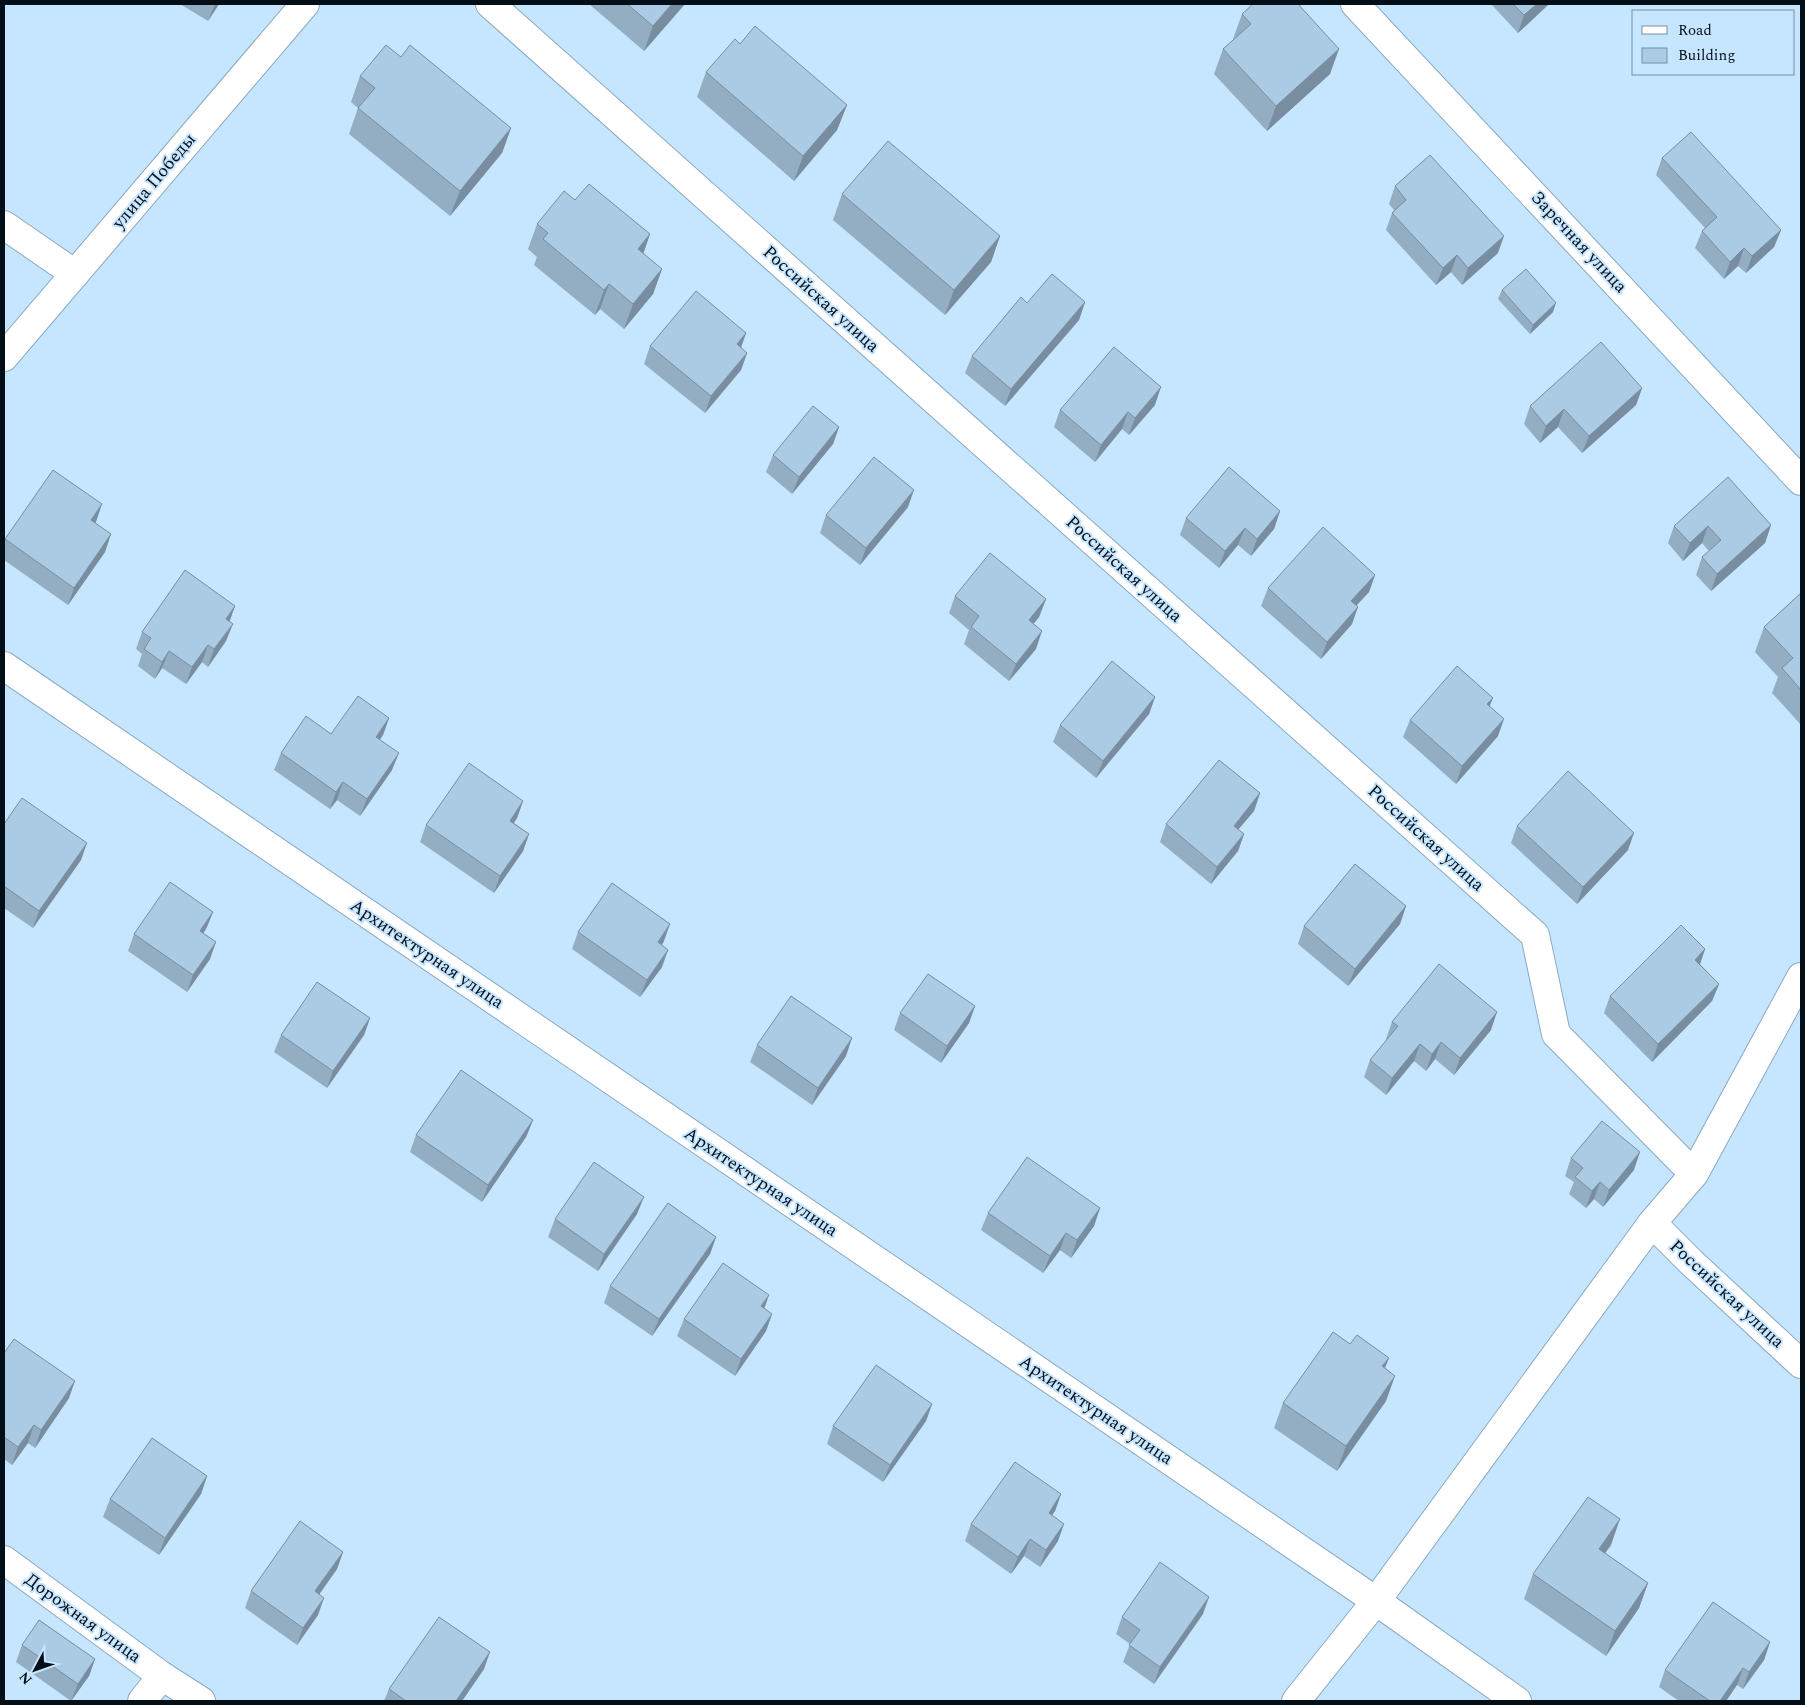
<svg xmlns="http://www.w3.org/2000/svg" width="1805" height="1705" font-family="Spectral,serif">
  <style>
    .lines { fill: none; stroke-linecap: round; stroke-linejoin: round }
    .street-casing { stroke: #8ba9c1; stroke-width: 30 }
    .street { stroke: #fff; stroke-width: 28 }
    .wall { fill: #93aec3 }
    .shaded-wall { fill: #788d9f }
    .building { fill: #abcae3; stroke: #788d9f }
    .labels { text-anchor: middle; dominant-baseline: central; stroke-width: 4; stroke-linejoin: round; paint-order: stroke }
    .street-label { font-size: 18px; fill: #040e17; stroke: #c6e5ff }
  </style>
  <rect width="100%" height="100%" fill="#c6e5ff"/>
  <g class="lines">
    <defs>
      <g id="street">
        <polyline points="490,4 1535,935 1556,1034 1694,1174"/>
        <polyline points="1355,4 1801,481"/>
        <polyline points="4,225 75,274"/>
        <polyline points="4,357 305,4"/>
        <polyline points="4,666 1376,1601 1517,1701"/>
        <polyline points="1652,1223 1691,1262 1801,1364"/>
        <polyline points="4,1560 162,1676 201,1701"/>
        <polyline points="142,1701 162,1676"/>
        <polyline points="1296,1701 1376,1601 1652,1223 1694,1174 1801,977"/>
      </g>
    </defs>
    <use href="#street" class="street-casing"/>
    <use href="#street" class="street"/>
  </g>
  <g class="wall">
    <polygon points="180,4 219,4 208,21"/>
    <polygon points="589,4 685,4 644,51"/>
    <polygon points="1493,4 1549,4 1518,33 1492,5"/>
    <polygon points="1242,14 1330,74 1267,131 1214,74 1223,49 1233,40 1233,39"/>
    <polygon points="740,44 847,105 837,130 794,181 697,97 706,72"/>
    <polygon points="401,57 511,128 502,153 450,216 349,134 358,108 351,102 360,76"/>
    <polygon points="1662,158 1781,230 1774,247 1746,273 1738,266 1724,279 1695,248 1702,231 1705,228 1656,175"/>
    <polygon points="1395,186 1498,253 1462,285 1451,272 1436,285 1386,230 1392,213 1394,210 1389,204"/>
    <polygon points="842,194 1000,236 991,262 945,315 833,220"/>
    <polygon points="575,200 650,234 643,254 662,269 653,294 624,329 600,309 595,315 534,265 537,257 528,249 537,224"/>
    <polygon points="1502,290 1553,312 1530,334 1498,299"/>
    <polygon points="1085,302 1079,320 1005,406 965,373 972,356 1027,303"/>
    <polygon points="746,333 741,348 747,353 741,370 705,413 644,364 650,346"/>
    <polygon points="1642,388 1636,405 1582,453 1558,427 1540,443 1524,424 1530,406"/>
    <polygon points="1155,405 1129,435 1122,429 1095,462 1054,427 1060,410"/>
    <polygon points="839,427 833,444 792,494 766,472 773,455"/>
    <polygon points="908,507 860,565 820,533 826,515"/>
    <polygon points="1280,511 1274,529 1251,556 1238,545 1219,568 1180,535 1186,518"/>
    <polygon points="96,522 95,523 111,534 105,552 68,605 4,560 4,541 5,539"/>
    <polygon points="1771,525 1765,543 1711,591 1696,575 1702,557 1709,551 1702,543 1683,561 1668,543 1674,526"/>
    <polygon points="1375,575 1369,592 1356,605 1352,624 1321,659 1261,606 1268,588"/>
    <polygon points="1801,593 1801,725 1772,693 1778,677 1755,652 1764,627"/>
    <polygon points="955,596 1046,599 1039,617 1033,624 1036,649 1009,681 964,644 969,630 949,613"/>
    <polygon points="235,606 229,621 226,641 208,667 202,662 186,684 162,668 155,679 138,666 142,654 136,649 142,632"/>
    <polygon points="1155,697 1149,714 1096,778 1053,742 1060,725"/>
    <polygon points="1490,706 1498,736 1456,784 1403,737 1410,720"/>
    <polygon points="389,718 383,735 380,739 392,770 360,816 337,800 330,809 274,770 281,753 331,734"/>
    <polygon points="1260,793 1254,811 1238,829 1244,834 1238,851 1211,884 1160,842 1166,824"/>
    <polygon points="523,801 517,818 514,823 529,834 523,851 494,893 420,842 426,825"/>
    <polygon points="4,824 81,860 33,928 4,908"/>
    <polygon points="1517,826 1628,850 1577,904 1511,843"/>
    <polygon points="1406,906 1400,924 1348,986 1298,944 1304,926"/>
    <polygon points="213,912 206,929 203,933 210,959 187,992 128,951 134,934"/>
    <polygon points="578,932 664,941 662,945 662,967 640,997 572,949"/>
    <polygon points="1705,949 1700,964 1719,984 1712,1001 1652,1062 1604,1013 1610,996"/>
    <polygon points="975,1006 969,1023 941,1063 894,1030 900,1013"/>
    <polygon points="370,1018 364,1035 327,1088 274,1052 281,1035"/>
    <polygon points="1392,1022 1491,1030 1454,1075 1435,1059 1426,1071 1414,1061 1386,1095 1364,1077 1370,1060 1387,1040 1386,1039"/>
    <polygon points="757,1045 846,1056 812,1105 750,1062"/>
    <polygon points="533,1120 526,1137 482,1202 410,1152 416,1135"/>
    <polygon points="1571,1158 1634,1170 1603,1207 1594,1199 1586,1208 1569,1194 1574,1182 1565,1176"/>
    <polygon points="1100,1208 1094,1226 1071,1258 1060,1250 1043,1273 981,1230 988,1213"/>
    <polygon points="637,1214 598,1271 548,1237 555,1219"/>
    <polygon points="716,1237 710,1254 652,1336 604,1303 610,1286"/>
    <polygon points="764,1308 772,1314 766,1331 735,1376 677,1336 684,1319"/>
    <polygon points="4,1353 69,1398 35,1448 28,1443 12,1465 4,1459"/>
    <polygon points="1385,1368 1386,1401 1337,1471 1274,1428 1283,1403"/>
    <polygon points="932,1404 926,1421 883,1482 827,1444 833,1426"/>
    <polygon points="207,1476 201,1494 159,1555 103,1517 110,1499"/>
    <polygon points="1061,1494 1055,1511 1052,1515 1058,1541 1040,1567 1024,1556 1011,1574 965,1541 971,1524"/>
    <polygon points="1611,1545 1605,1553 1648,1583 1639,1608 1606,1656 1524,1599 1533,1574"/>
    <polygon points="343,1552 337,1569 319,1594 318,1615 297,1645 245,1608 251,1591"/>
    <polygon points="1203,1614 1154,1684 1123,1662 1130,1644 1116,1634 1122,1617"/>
    <polygon points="1770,1642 1764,1660 1743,1689 1737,1685 1726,1701 1679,1701 1659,1687 1665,1670"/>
    <polygon points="22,1645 95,1659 89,1676 71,1701 16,1662"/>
    <polygon points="484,1669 462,1701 384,1701 389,1689"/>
  </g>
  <g class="shaded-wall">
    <polygon points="215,4 219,4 208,21"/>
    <polygon points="672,4 685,4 644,51 653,26"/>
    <polygon points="1537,4 1549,4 1518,33 1524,15"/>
    <polygon points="1339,49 1330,74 1267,131 1276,106"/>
    <polygon points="847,105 837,130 794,181 803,156"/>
    <polygon points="511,128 502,153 450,216 460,191"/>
    <polygon points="1781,230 1774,247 1746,273 1752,256"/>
    <polygon points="650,234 641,260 638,249"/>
    <polygon points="1000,236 991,262 945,315 954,290"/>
    <polygon points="1504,236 1498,253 1462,285 1468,268"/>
    <polygon points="1744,248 1738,266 1724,279 1730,262"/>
    <polygon points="1457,255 1451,272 1436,285 1443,268"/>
    <polygon points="662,269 653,294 624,329 633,304"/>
    <polygon points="609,284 600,309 595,315 604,290"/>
    <polygon points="1085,302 1079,320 1005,406 1011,389"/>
    <polygon points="1556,303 1553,312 1530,334 1533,325"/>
    <polygon points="746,333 740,350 737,344"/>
    <polygon points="747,353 741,370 705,413 711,396"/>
    <polygon points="1161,387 1155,405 1129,435 1135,418"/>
    <polygon points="1642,388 1636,405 1582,453 1589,436"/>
    <polygon points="1564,409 1558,427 1540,443 1546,426"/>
    <polygon points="1128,412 1122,429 1095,462 1101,445"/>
    <polygon points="839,427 833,444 792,494 799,477"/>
    <polygon points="914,490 908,507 860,565 866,548"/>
    <polygon points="102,504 96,522 85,538 91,520"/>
    <polygon points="1280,511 1274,529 1251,556 1257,539"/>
    <polygon points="1771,525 1765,543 1711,591 1717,574"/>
    <polygon points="1708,526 1702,543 1683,561 1690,543"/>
    <polygon points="1245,528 1238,545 1219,568 1225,551"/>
    <polygon points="111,534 105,552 68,605 74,588"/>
    <polygon points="1375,575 1369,592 1345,618 1351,601"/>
    <polygon points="1046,599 1039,617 1023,637 1029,620"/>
    <polygon points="235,606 229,623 226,619"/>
    <polygon points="1358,607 1352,624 1321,659 1327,642"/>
    <polygon points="233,624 226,641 208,667 214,649"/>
    <polygon points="1042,631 1036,649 1009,681 1016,664"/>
    <polygon points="208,645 202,662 186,684 192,667"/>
    <polygon points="169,651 162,668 155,679 162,662"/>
    <polygon points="1155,697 1149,714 1096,778 1103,761"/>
    <polygon points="1493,698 1486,715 1487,704"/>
    <polygon points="389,718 383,735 370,754 376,737"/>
    <polygon points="1504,719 1498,736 1456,784 1462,766"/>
    <polygon points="399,753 392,770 360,816 367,799"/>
    <polygon points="343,782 337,800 330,809 336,792"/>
    <polygon points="1260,793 1254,811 1227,843 1234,826"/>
    <polygon points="523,801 517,818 503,838 510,821"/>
    <polygon points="1634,833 1628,850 1577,904 1583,887"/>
    <polygon points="529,834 523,851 494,893 500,876"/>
    <polygon points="1244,834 1238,851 1211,884 1217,867"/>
    <polygon points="87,843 81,860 33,928 39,911"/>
    <polygon points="1406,906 1400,924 1348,986 1355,969"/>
    <polygon points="213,912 206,929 193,948 200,931"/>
    <polygon points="670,924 664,941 652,960 658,942"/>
    <polygon points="216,942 210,959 187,992 193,975"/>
    <polygon points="1705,949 1699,967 1695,960"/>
    <polygon points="668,950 662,967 640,997 647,980"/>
    <polygon points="1719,984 1712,1001 1652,1062 1658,1044"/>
    <polygon points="975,1006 969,1023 941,1063 947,1046"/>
    <polygon points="1497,1012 1491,1030 1454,1075 1460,1058"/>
    <polygon points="370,1018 364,1035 327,1088 333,1071"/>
    <polygon points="852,1038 846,1056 812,1105 818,1088"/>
    <polygon points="1441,1042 1435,1059 1426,1071 1432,1054"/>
    <polygon points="1420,1044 1414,1061 1386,1095 1392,1078"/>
    <polygon points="533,1120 526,1137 482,1202 488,1185"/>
    <polygon points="1640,1152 1634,1170 1603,1207 1609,1190"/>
    <polygon points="1600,1182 1594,1199 1586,1208 1592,1191"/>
    <polygon points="644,1197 637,1214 598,1271 604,1254"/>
    <polygon points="1100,1208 1094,1226 1071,1258 1077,1240"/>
    <polygon points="1066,1233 1060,1250 1043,1273 1050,1256"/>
    <polygon points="716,1237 710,1254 652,1336 659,1319"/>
    <polygon points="769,1295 763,1312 761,1306"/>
    <polygon points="772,1314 766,1331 735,1376 741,1359"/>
    <polygon points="1389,1358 1379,1383 1382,1366"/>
    <polygon points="1395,1376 1386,1401 1337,1471 1346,1446"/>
    <polygon points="75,1381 69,1398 35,1448 41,1430"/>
    <polygon points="932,1404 926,1421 883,1482 890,1465"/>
    <polygon points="34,1425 28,1443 12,1465 18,1447"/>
    <polygon points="207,1476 201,1494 159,1555 165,1538"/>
    <polygon points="1061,1494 1055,1511 1042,1530 1049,1513"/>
    <polygon points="1620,1519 1611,1545 1590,1574 1599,1549"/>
    <polygon points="1064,1524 1058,1541 1040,1567 1046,1550"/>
    <polygon points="1030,1539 1024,1556 1011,1574 1018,1557"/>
    <polygon points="343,1552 337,1569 309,1609 315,1591"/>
    <polygon points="1648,1583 1639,1608 1606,1656 1615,1631"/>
    <polygon points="1209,1597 1203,1614 1154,1684 1160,1667"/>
    <polygon points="324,1598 318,1615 297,1645 303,1628"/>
    <polygon points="1770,1642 1764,1660 1743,1689 1749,1672"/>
    <polygon points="490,1652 484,1669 462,1701 456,1701"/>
    <polygon points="95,1659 89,1676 71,1701 78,1684"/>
    <polygon points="1743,1668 1737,1685 1726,1701 1720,1701"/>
  </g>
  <g class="building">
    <polygon points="627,4 672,4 653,26"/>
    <polygon points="1253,4 1298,4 1339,49 1276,106 1223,49 1251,24 1242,14"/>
    <polygon points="1513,4 1537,4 1524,15"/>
    <polygon points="755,26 847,105 803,156 706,72 735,39 740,44"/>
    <polygon points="386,45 401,57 410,45 511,128 460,191 358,108 375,88 360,76"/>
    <polygon points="1691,132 1781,230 1752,256 1744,248 1730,262 1702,231 1717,217 1662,158"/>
    <polygon points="888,141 1000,236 954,290 842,194"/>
    <polygon points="1430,155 1504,236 1468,268 1457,255 1443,268 1392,213 1406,200 1395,186"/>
    <polygon points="589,184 650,234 638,249 662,269 633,304 609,284 604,290 543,239 548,233 537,224 564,191 575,200"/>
    <polygon points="1526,269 1556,303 1533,325 1502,290"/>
    <polygon points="1052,274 1085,302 1011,389 972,356 1021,297 1027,303"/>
    <polygon points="696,291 746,333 737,344 747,353 711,396 650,346"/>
    <polygon points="1601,342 1642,388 1589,436 1564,409 1546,426 1530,406"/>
    <polygon points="1114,347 1161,387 1135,418 1128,412 1101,445 1060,410"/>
    <polygon points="813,406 839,427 799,477 773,455"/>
    <polygon points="874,457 914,490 866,548 826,515"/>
    <polygon points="1229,467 1280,511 1257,539 1245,528 1225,551 1186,518"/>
    <polygon points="53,470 102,504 91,520 111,534 74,588 5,539"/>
    <polygon points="1728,477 1771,525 1717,574 1702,557 1721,540 1708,526 1690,543 1674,526"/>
    <polygon points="1323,527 1375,575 1351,601 1358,607 1327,642 1268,588"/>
    <polygon points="990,553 1046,599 1029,620 1042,631 1016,664 971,627 979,616 955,596"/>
    <polygon points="185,570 235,606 226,619 233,624 214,649 208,645 192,667 169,651 162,662 144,649 151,638 142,632"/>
    <polygon points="1801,593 1801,690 1782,668 1793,658 1764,627"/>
    <polygon points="1112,661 1155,697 1103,761 1060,725"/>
    <polygon points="1457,666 1493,698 1487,704 1504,719 1462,766 1410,720"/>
    <polygon points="358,696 389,718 376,737 399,753 367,799 343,782 336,792 281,753 306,716 331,734"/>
    <polygon points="1219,760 1260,793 1234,826 1244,834 1217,867 1166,824"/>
    <polygon points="469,763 523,801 510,821 529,834 500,876 426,825"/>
    <polygon points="1568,771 1634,833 1583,887 1517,826"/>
    <polygon points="22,798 87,843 39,911 4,886 4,824"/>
    <polygon points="1355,864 1406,906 1355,969 1304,926"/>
    <polygon points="170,882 213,912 200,931 216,942 193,975 134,934"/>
    <polygon points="612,883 670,924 658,942 668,950 647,980 578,932"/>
    <polygon points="1681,925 1705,949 1695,960 1719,984 1658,1044 1610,996"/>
    <polygon points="1439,964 1497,1012 1460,1058 1441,1042 1432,1054 1420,1044 1392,1078 1370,1060 1398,1026 1392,1022"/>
    <polygon points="928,974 975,1006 947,1046 900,1013"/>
    <polygon points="317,982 370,1018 333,1071 281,1035"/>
    <polygon points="791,996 852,1038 818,1088 757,1045"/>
    <polygon points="461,1070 533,1120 488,1185 416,1135"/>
    <polygon points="1602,1121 1640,1152 1609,1190 1600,1182 1592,1191 1575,1177 1583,1168 1571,1158"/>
    <polygon points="1027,1157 1100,1208 1077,1240 1066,1233 1050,1256 988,1213"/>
    <polygon points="594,1162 644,1197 604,1254 555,1219"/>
    <polygon points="668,1203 716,1237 659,1319 610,1286"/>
    <polygon points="723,1263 769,1295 761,1306 772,1314 741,1359 684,1319"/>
    <polygon points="1333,1332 1350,1344 1357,1335 1389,1358 1382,1366 1395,1376 1346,1446 1283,1403"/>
    <polygon points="14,1339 75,1381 41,1430 34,1425 18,1447 4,1437 4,1353"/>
    <polygon points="876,1365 932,1404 890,1465 833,1426"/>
    <polygon points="152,1438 207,1476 165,1538 110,1499"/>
    <polygon points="1015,1462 1061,1494 1049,1513 1064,1524 1046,1550 1030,1539 1018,1557 971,1524"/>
    <polygon points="1588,1497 1620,1519 1599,1549 1648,1583 1615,1631 1533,1574"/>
    <polygon points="300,1521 343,1552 315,1591 324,1598 303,1628 251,1591"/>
    <polygon points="1160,1562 1209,1597 1160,1667 1129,1645 1140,1630 1122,1617"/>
    <polygon points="1713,1602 1770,1642 1749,1672 1743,1668 1720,1701 1710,1701 1665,1670"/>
    <polygon points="439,1617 490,1652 456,1701 406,1701 389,1689"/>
    <polygon points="39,1620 95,1659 78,1684 22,1645"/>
  </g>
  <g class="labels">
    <g class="street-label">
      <text transform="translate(154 181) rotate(-50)">улица Победы</text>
      <text transform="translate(1579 242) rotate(47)">Заречная улица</text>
      <text transform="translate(821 299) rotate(42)">Российская улица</text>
      <text transform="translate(1124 569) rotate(42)">Российская улица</text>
      <text transform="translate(1426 838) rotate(42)">Российская улица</text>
      <text transform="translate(427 954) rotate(34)">Архитектурная улица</text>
      <text transform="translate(761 1182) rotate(34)">Архитектурная улица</text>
      <text transform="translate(1727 1294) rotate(43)">Российская улица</text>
      <text transform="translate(1096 1410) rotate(34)">Архитектурная улица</text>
      <text transform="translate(83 1618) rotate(36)">Дорожная улица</text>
    </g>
  </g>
  <rect width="1805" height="1705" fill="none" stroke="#040e17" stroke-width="10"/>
  <rect x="1632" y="10" width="162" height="65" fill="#c6e5ff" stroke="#788fa2"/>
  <rect x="1642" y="26" width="25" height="8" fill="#ffffff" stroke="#788fa2"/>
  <text x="1678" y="35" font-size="15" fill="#040e17">Road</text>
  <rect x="1642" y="48" width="25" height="15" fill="#abcae3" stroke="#788fa2"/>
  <text x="1678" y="60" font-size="15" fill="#040e17">Building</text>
  <g transform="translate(35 1670) rotate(229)" stroke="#c6e5ff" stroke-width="4" paint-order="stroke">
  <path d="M0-4L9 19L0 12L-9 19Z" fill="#040e17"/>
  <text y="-8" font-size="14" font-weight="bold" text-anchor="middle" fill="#040e17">N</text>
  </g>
</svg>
